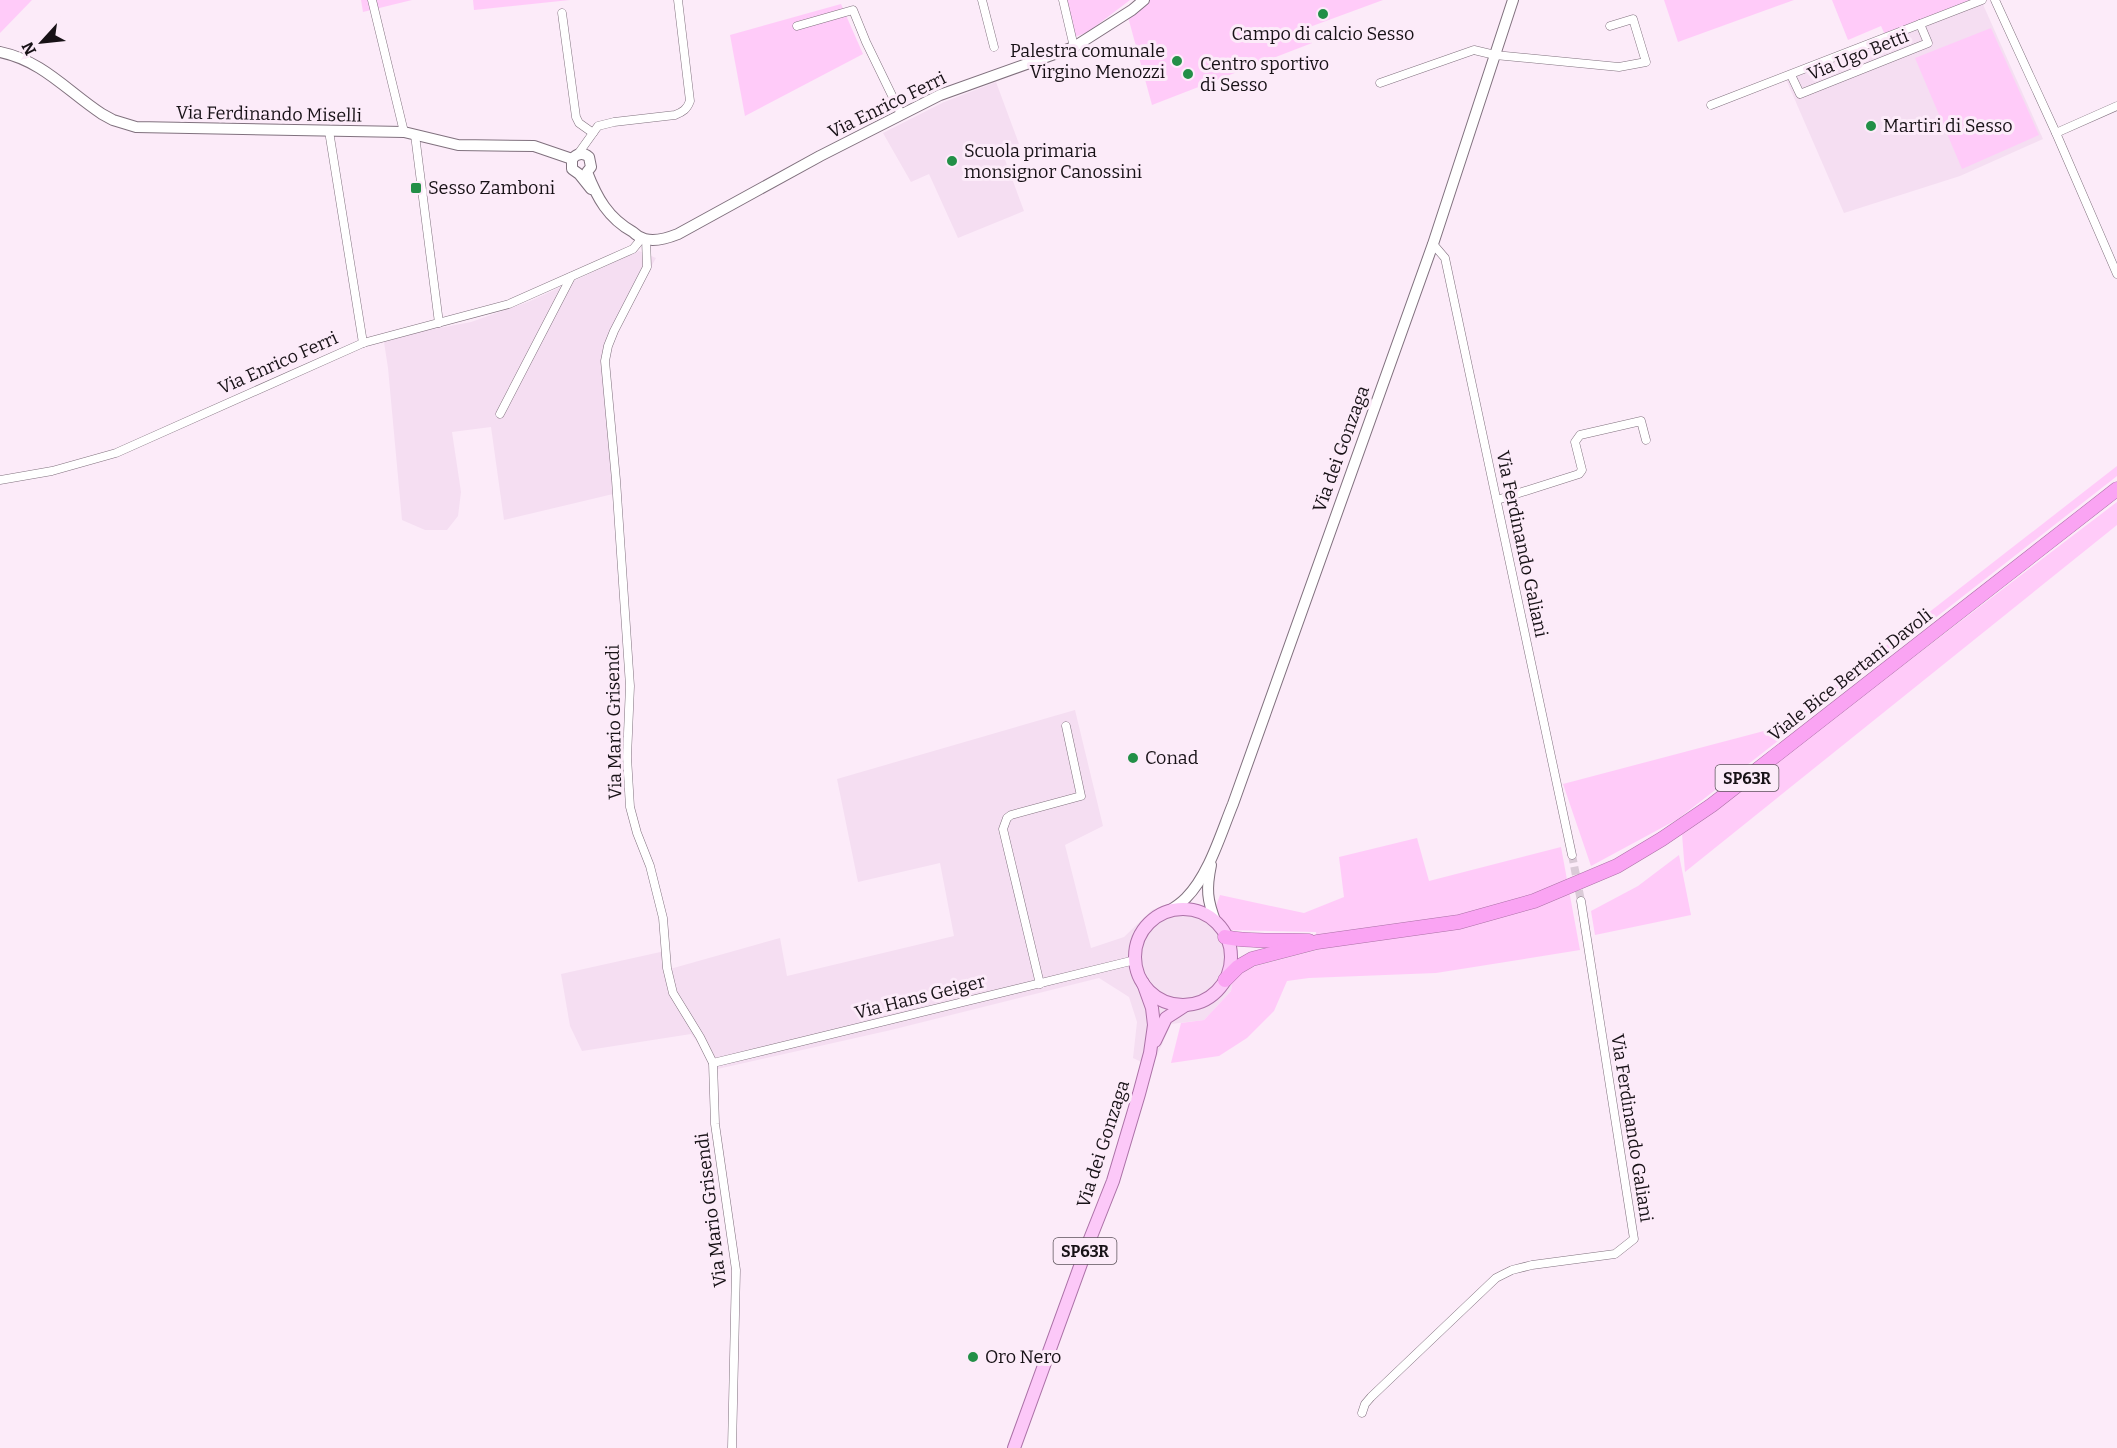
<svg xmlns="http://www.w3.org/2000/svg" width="2117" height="1448" font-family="Bitter,serif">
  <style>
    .built { fill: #f5def2 }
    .green { fill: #ffcbf9 }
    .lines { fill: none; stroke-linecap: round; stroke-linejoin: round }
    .street-tunnel { stroke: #dacad7; stroke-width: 8; stroke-dasharray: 8 4; stroke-linecap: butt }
    .street-casing { stroke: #80717e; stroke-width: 9 }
    .secondary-casing { stroke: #80717e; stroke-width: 12 }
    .primary-casing { stroke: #ab71a6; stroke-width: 14 }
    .highway-casing { stroke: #ab71a6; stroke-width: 15 }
    .street { stroke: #fff; stroke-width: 8 }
    .secondary { stroke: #fff; stroke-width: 10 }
    .primary { stroke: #fcc8f8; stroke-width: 12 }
    .highway { stroke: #faa4f3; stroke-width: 14 }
    .poi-dot { fill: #228f47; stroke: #fcebf9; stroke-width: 2 }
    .labels { text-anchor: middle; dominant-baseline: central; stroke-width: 6; stroke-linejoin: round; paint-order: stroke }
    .shield { fill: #fcebf9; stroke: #5c535b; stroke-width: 1.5 }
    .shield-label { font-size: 16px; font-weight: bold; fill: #181217 }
    .poi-label { font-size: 18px; fill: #181217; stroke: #fcebf9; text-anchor: start }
    .street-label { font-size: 18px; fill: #181217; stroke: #fcebf9 }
  </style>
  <rect width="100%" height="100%" fill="#fcebf9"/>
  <g class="built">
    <polygon points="1981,0 2043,139 1960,176 1844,213 1785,77"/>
    <polygon points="996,82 1019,144 1001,149 1024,211 958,238 929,174 911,182 883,133 944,102"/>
    <polygon points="639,251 656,258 620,324 603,369 613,494 504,520 491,427 452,432 461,492 458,516 447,530 425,530 402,520 388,368 384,342 423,331 471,322 528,302"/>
    <polygon points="1075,710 1103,826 1065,845 1091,948 1124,937 1152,910 1176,901 1215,909 1237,955 1231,991 1204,1020 1171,1024 1152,1067 1133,1058 1137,1022 1129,997 1099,978 891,1030 713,1070 701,1047 691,1034 582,1051 570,1026 561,974 665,951 670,969 780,938 787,976 954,936 940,863 858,882 837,779"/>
  </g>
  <g class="green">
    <polygon points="0,0 32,0 0,33"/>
    <polygon points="361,0 412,0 363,12"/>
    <polygon points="473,0 570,0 474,10"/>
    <polygon points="1063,0 1130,0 1088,32 1072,38"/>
    <polygon points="1147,0 1383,0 1307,28 1312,43 1152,105 1128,17"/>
    <polygon points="1664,0 1794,0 1678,42"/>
    <polygon points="1832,0 1975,0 1886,37 1881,26 1848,40"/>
    <polygon points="841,4 863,54 745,116 730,35"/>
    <polygon points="1991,28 2039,135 1962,169 1915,58"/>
    <polygon points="2117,466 2117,476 1678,819 1591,866 1563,784 1783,726"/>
    <polygon points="2117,502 2117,525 1685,872 1682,834"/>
    <polygon points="1417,838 1429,881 1561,847 1580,950 1436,973 1309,978 1287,981 1274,1011 1247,1038 1219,1056 1171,1063 1181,1023 1204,1020 1231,991 1233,977 1256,966 1317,950 1316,932 1225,930 1215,909 1220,895 1304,913 1344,897 1339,857"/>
    <polygon points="1679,855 1691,915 1595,935 1591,911 1638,886"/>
  </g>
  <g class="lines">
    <polyline class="street-tunnel" points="1572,855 1581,901"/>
    <defs>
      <g id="street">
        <polyline points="372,0 404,132"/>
        <polyline points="982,0 994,47"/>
        <polyline points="1063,0 1074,47"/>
        <polyline points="1995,0 2056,133 2117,274"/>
        <polyline points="562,13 576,117 579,123 593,133"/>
        <polyline points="797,26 853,10 866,42 901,114"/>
        <polyline points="1791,75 1800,94 1928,43 1920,24"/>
        <polyline points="1380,83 1474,50 1495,55 1619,67 1646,62 1633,19 1610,26"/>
        <polyline points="1711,105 1982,0"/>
        <polyline points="329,131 363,343"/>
        <polyline points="2056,133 2117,106"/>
        <polyline points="415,135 439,323"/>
        <path d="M 578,154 L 598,126 L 614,122 L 675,115 C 683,112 687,109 690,101 L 678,0"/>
        <polyline points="646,239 647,267 614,331 608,346 605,361 616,480 630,686 627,757 630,807 637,833 650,866 663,918 667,968 673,993 700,1037 713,1063 715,1124 736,1270 732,1448"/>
        <polyline points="1433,244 1445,258 1572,855"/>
        <polyline points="500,414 571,277"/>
        <polyline points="0,480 52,471 116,453 363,343 509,304 633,249 642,238"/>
        <polyline points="1497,500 1579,474 1582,470 1575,442 1580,435 1641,421 1646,440"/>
        <polyline points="1040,984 1003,829 1007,818 1011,815 1081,796 1066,726"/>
        <polyline points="713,1063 1135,960"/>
        <polyline points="1362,1413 1365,1404 1371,1397 1496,1278 1512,1270 1532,1265 1615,1254 1634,1239 1581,901"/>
      </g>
      <g id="secondary">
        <path d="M 0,52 C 43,61 67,91 102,114 L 113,120 L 136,127 L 404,132 L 458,145 L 534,146 L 572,159"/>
        <path d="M 572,159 C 577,153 583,152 589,157 L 591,167 L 587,172 C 597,198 608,218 633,232 C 636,235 641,238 645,239 C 656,242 668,238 678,234 L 820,156 L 940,95 L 1074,47 L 1132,10 L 1144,0"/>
        <polyline points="572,159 572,169 579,174 591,189"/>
        <path d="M 1211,865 C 1206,889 1207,900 1216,923"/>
        <path d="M 1167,912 C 1174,908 1181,903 1186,898 C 1209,875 1221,833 1233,804 L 1433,244 L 1513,0"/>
      </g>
      <g id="primary">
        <circle cx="1183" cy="957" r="48"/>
        <polyline points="1155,1041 1166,1018 1186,1005"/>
        <polyline points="1014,1448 1090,1239 1113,1181 1139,1094 1150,1053 1154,1025 1152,1008 1143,983"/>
      </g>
      <g id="highway">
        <path d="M 1225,937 C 1253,943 1281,939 1309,941"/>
        <polyline points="1225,980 1238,967 1252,959 1317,942 1459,922 1534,901 1617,866 1662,839 1712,805 2117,489"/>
      </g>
    </defs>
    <use href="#street" class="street-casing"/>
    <use href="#secondary" class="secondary-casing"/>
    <use href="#primary" class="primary-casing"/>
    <use href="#highway" class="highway-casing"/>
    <use href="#street" class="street"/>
    <use href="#secondary" class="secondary"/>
    <use href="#primary" class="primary"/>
    <use href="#highway" class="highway"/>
  </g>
  <g class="poi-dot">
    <circle cx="1323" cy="14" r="6"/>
    <circle cx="1177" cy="61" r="6"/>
    <circle cx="1188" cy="74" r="6"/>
    <circle cx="1871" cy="126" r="6"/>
    <circle cx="952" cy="161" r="6"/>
    <rect x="410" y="182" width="12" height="12" rx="3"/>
    <circle cx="1133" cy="758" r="6"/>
    <circle cx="973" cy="1357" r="6"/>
  </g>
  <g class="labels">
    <g class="shield">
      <rect x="1715.5" y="765" width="63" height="26" rx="4.5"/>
      <rect x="1053.5" y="1238" width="63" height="26" rx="4.5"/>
    </g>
    <g class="shield-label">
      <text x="1747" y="778">SP63R</text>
      <text x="1085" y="1251">SP63R</text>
    </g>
    <g class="poi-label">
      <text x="1323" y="34" text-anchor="middle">Campo di calcio Sesso</text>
      <text x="1165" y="51" text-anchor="end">Palestra comunale<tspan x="1165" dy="21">Virgino Menozzi</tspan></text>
      <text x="1200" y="64">Centro sportivo<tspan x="1200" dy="21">di Sesso</tspan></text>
      <text x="1883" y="126">Martiri di Sesso</text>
      <text x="964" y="151">Scuola primaria<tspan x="964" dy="21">monsignor Canossini</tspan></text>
      <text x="428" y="188">Sesso Zamboni</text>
      <text x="1145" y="758">Conad</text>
      <text x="985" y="1357">Oro Nero</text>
    </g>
    <g class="street-label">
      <text transform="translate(1858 55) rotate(-22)">Via Ugo Betti</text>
      <text transform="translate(887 105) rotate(-26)">Via Enrico Ferri</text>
      <text transform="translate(269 114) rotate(1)">Via Ferdinando Miselli</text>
      <text transform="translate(278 363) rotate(-24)">Via Enrico Ferri</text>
      <text transform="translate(1341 449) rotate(-70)">Via dei Gonzaga</text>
      <text transform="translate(1522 544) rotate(78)">Via Ferdinando Galiani</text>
      <text transform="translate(1850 675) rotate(-38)">Viale Bice Bertani Davoli</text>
      <text transform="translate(614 722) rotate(-91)">Via Mario Grisendi</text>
      <text transform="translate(920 997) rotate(-14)">Via Hans Geiger</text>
      <text transform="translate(1632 1128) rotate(81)">Via Ferdinando Galiani</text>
      <text transform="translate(1103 1144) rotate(-72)">Via dei Gonzaga</text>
      <text transform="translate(711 1210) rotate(-97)">Via Mario Grisendi</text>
    </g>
  </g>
  <g transform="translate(42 42) rotate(243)" stroke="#fcebf9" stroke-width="4.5" paint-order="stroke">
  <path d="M0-4.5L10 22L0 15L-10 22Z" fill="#181217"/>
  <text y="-9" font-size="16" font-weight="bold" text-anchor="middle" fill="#181217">N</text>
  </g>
</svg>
